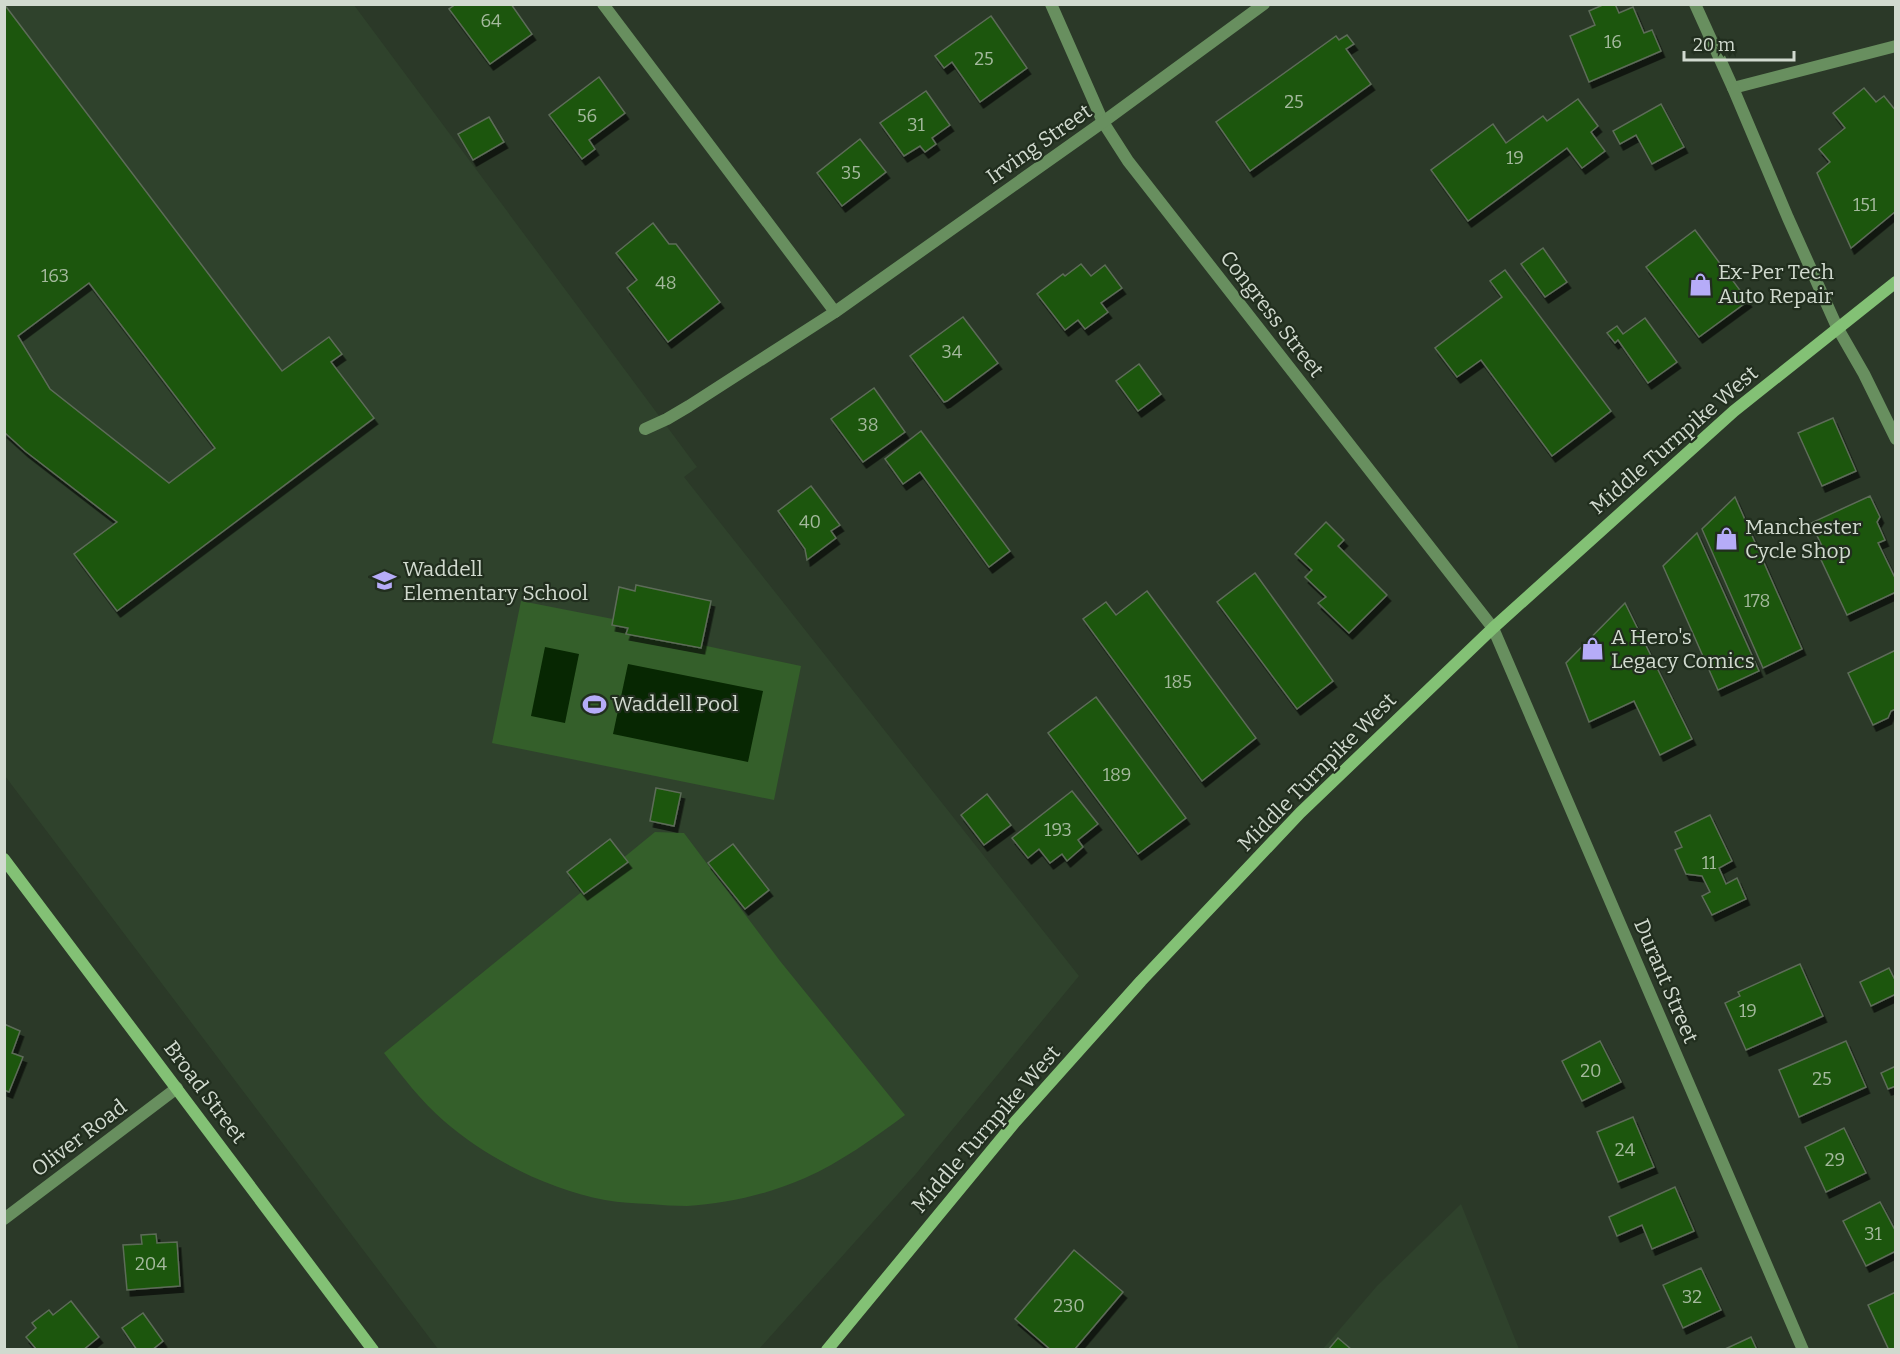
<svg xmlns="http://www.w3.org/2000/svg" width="1900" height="1354" font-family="Bitter,serif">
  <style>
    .built { fill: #2f422c }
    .green { fill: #345f2a }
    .water { fill: #072702 }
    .building { fill: #1b5708; stroke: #5d6c59; stroke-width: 1.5; fill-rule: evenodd; filter: url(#shadow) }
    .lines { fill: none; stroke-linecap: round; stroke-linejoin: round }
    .lane { stroke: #688f5f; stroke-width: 12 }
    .street { stroke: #688f5f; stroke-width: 12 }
    .secondary { stroke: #83c175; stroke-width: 12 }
    .labels { text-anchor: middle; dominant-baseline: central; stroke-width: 4.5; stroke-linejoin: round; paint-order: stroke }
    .number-label { font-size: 18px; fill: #a4b99d }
    .street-label { font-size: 21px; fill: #d1dacf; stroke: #212e1e }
    .poi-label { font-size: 21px; fill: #d1dacf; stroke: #212e1e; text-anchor: start }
  </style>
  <defs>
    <filter id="shadow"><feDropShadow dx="3.5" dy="6" stdDeviation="0" flood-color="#0009"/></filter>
  </defs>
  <rect width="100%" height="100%" fill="#2b3928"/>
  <g class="built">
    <polygon points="5,5 354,5 697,467 684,477 1079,976 915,1175 759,1349 438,1349 5,776"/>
    <polygon points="1461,1204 1519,1349 1322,1350 1377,1286"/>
  </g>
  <g class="green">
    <polygon points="521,601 613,619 612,625 628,628 627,634 701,648 702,645 801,666 774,800 492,743"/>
    <path d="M 655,832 L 684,833 L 780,961 L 905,1115 C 874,1138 841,1162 805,1178 C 769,1194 726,1204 687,1206 C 675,1206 662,1205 650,1204 C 635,1203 620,1203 605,1200 C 548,1189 488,1159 444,1121 C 421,1101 402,1076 384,1053 Z"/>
  </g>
  <g class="water">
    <polygon points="545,647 579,654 565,723 531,716"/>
    <polygon points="628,664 763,691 748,762 613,734"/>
  </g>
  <g class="building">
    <path d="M 4,4 L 282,371 L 329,337 L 342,354 L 331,362 L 374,418 L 117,611 L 74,554 L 117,522 L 25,451 L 4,432 ZM 89,283 L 215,448 L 169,483 L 50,389 L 18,336 Z"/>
    <polygon points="456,4 511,4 532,34 490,64 449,9"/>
    <polygon points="1605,4 1615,4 1619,13 1633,7 1644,33 1652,30 1661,51 1589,82 1570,36 1595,25 1589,11"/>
    <polygon points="991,16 1027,68 980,102 952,62 944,68 935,56"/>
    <polygon points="1347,35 1354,44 1346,49 1371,84 1250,171 1216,122 1336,36 1339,40"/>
    <polygon points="599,77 625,113 589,140 595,149 582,159 549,115"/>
    <polygon points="1864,88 1876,102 1884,96 1896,111 1896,211 1851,248 1817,173 1830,162 1819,149 1845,128 1833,113"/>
    <polygon points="926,91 950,125 932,138 936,144 925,152 920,146 904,156 880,123"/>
    <polygon points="1578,99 1598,126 1591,132 1605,151 1582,168 1567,148 1468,221 1431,170 1493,124 1506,143 1543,116 1547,121"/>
    <polygon points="1661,104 1684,147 1652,164 1636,135 1620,144 1613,131"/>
    <polygon points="489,117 504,142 473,160 458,134"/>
    <polygon points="860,139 886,172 842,206 817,173"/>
    <polygon points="653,223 669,244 676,244 720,302 668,342 627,288 637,280 616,253"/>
    <polygon points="1695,230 1748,301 1699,337 1646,267"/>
    <polygon points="1543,248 1567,282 1545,297 1521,264"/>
    <polygon points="1081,264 1091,276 1105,265 1122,288 1101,303 1108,312 1085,329 1078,320 1065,330 1037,294 1063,274 1065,276"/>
    <polygon points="1505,270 1611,411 1552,456 1481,360 1457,377 1435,348 1502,297 1490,281"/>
    <polygon points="963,317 998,363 947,401 944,402 910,356"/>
    <polygon points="1645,318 1677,362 1648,383 1618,340 1615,343 1607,333 1617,326 1623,334"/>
    <polygon points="1139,364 1161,394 1138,411 1116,381"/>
    <polygon points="874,388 905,432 863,462 831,419"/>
    <polygon points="1833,418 1856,471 1822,486 1798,433"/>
    <polygon points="921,431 1010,551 989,567 920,472 903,484 885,459"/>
    <polygon points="811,486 840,525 831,531 836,538 807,560 805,549 778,511"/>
    <polygon points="1870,496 1880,517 1877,522 1885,540 1878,543 1896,580 1896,592 1847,615 1816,549 1822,546 1811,523"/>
    <polygon points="1735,497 1802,649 1763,668 1702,529"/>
    <polygon points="1326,522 1344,540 1338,546 1387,595 1349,633 1318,603 1326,597 1305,577 1312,570 1295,554"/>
    <polygon points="1697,533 1759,671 1718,690 1663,566"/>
    <polygon points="1255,573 1333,681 1297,709 1217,602"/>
    <polygon points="636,585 711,601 701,648 626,634 628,628 612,625 619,587 635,591"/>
    <polygon points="1147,591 1256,738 1202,781 1083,619 1106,602 1116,615"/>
    <polygon points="1625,603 1692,739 1660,755 1634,701 1589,722 1566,663"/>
    <polygon points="1896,650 1896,709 1891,711 1888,718 1873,725 1848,673"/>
    <polygon points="1096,697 1186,818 1138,854 1048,733"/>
    <polygon points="656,788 681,793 674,826 650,821"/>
    <polygon points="1072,791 1098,824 1078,840 1083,847 1067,861 1062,854 1050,863 1039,849 1028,858 1012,838"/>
    <polygon points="987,794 1011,825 984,845 961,815"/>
    <polygon points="1710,815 1732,861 1719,868 1726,884 1737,878 1746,899 1712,915 1702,896 1710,892 1702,876 1686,874 1675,850 1682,847 1675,832"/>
    <polygon points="610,839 628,862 584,894 567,872"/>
    <polygon points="733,844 769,890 745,909 708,863"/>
    <polygon points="1800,964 1823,1016 1746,1050 1725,1003 1740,996 1738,992"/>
    <polygon points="1889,968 1896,982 1896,994 1871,1006 1860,982"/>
    <polygon points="4,1024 20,1031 12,1053 23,1057 9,1092 4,1090"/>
    <polygon points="1600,1041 1621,1082 1582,1101 1562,1061"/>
    <polygon points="1846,1041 1866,1087 1799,1117 1779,1070"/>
    <polygon points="1896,1066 1896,1086 1888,1089 1881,1073"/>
    <polygon points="1633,1117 1654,1167 1618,1182 1597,1132"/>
    <polygon points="1844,1128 1866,1173 1826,1192 1805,1147"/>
    <polygon points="1675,1187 1694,1231 1652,1249 1642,1225 1617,1236 1609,1217"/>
    <polygon points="1880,1202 1896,1232 1896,1251 1866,1266 1843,1221"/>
    <polygon points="156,1234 157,1243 177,1242 180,1286 127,1290 123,1245 142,1244 141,1235"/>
    <polygon points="1074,1250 1123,1292 1074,1350 1051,1350 1015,1319"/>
    <polygon points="1701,1268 1721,1310 1683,1328 1663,1285"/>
    <polygon points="1896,1292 1896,1348 1889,1350 1868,1305"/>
    <polygon points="71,1301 99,1337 83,1350 37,1350 26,1337 36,1328 32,1323 49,1310 53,1315"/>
    <polygon points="143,1313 163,1341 152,1350 137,1350 122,1328"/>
    <polygon points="1751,1337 1757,1350 1723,1350"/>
    <polygon points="1338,1338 1352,1350 1328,1350"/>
  </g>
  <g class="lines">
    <polyline class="lane" points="1733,88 1896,46"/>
    <g class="street">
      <polyline points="603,4 835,312"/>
      <polyline points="1051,4 1103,122 1128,161 1493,628 1803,1350"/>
      <polyline points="1695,4 1733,88 1788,218 1837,327 1864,374 1896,439"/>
      <polyline points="645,429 667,419 689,406 835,312 1103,122 1264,4"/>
      <polyline points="4,1219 177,1088"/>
    </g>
    <g class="secondary">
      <polyline points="4,859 373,1350"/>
      <polyline points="827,1350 1015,1122 1141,981 1300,813 1493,628 1734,411 1896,282"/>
    </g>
  </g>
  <defs>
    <symbol id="shop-bare" viewBox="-9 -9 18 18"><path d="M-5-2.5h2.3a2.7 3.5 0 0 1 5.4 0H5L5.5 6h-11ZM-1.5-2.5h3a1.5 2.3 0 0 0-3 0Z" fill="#b6acf8" stroke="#212e1e" stroke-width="2.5" paint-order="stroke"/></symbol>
    <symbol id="school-bare" viewBox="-9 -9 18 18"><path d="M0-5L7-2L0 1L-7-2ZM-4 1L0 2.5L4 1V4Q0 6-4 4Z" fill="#b6acf8" stroke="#212e1e" stroke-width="2.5" paint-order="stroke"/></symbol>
    <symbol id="stadium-bare" viewBox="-9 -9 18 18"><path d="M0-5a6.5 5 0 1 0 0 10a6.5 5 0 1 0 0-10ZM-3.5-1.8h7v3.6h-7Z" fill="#b6acf8" stroke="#212e1e" stroke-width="2.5" paint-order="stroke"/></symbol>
  </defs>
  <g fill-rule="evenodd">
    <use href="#shop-bare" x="1684" y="268" width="33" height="33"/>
    <use href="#shop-bare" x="1710" y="522" width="33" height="33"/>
    <use href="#school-bare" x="368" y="564" width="33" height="33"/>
    <use href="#shop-bare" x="1576" y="632" width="33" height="33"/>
    <use href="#stadium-bare" x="578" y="688" width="33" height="33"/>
  </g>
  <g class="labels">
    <g class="number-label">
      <text x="491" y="21">64</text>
      <text x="1613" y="42">16</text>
      <text x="984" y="59">25</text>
      <text x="1294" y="102">25</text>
      <text x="587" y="116">56</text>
      <text x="916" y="125">31</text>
      <text x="1515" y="158">19</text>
      <text x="851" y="173">35</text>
      <text x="1865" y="205">151</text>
      <text x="55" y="276">163</text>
      <text x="666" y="283">48</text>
      <text x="952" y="352">34</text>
      <text x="868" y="425">38</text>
      <text x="810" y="522">40</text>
      <text x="1757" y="601">178</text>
      <text x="1178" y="682">185</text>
      <text x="1117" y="775">189</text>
      <text x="1058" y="830">193</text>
      <text x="1709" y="863">11</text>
      <text x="1748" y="1011">19</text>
      <text x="1591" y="1071">20</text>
      <text x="1822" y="1079">25</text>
      <text x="1625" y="1150">24</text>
      <text x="1835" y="1160">29</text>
      <text x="1873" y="1234">31</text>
      <text x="151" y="1264">204</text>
      <text x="1692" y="1297">32</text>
      <text x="1069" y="1306">230</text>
    </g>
    <g class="street-label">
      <text transform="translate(1039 144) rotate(-35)">Irving Street</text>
      <text transform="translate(1272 314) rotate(52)">Congress Street</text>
      <text transform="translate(1674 440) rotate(-41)">Middle Turnpike West</text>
      <text transform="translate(1317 772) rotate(-45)">Middle Turnpike West</text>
      <text transform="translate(1666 981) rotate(67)">Durant Street</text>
      <text transform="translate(205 1092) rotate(53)">Broad Street</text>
      <text transform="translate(986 1129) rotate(-49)">Middle Turnpike West</text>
      <text transform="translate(79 1138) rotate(-37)">Oliver Road</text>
    </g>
    <g class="poi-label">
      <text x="1718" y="272">Ex-Per Tech<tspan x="1718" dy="24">Auto Repair</tspan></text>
      <text x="1745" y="527">Manchester<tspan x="1745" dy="24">Cycle Shop</tspan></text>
      <text x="403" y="569">Waddell<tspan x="403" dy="24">Elementary School</tspan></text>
      <text x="1611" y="637">A Hero's<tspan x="1611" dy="24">Legacy Comics</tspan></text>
      <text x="612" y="704">Waddell Pool</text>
    </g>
  </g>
  <rect width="1900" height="1354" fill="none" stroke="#d1dacf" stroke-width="12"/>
  <path d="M1684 51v9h110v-9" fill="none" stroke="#d1dacf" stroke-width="3"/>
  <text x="1693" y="51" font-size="18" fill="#d1dacf" stroke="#212e1e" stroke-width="4.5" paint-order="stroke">20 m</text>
</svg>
